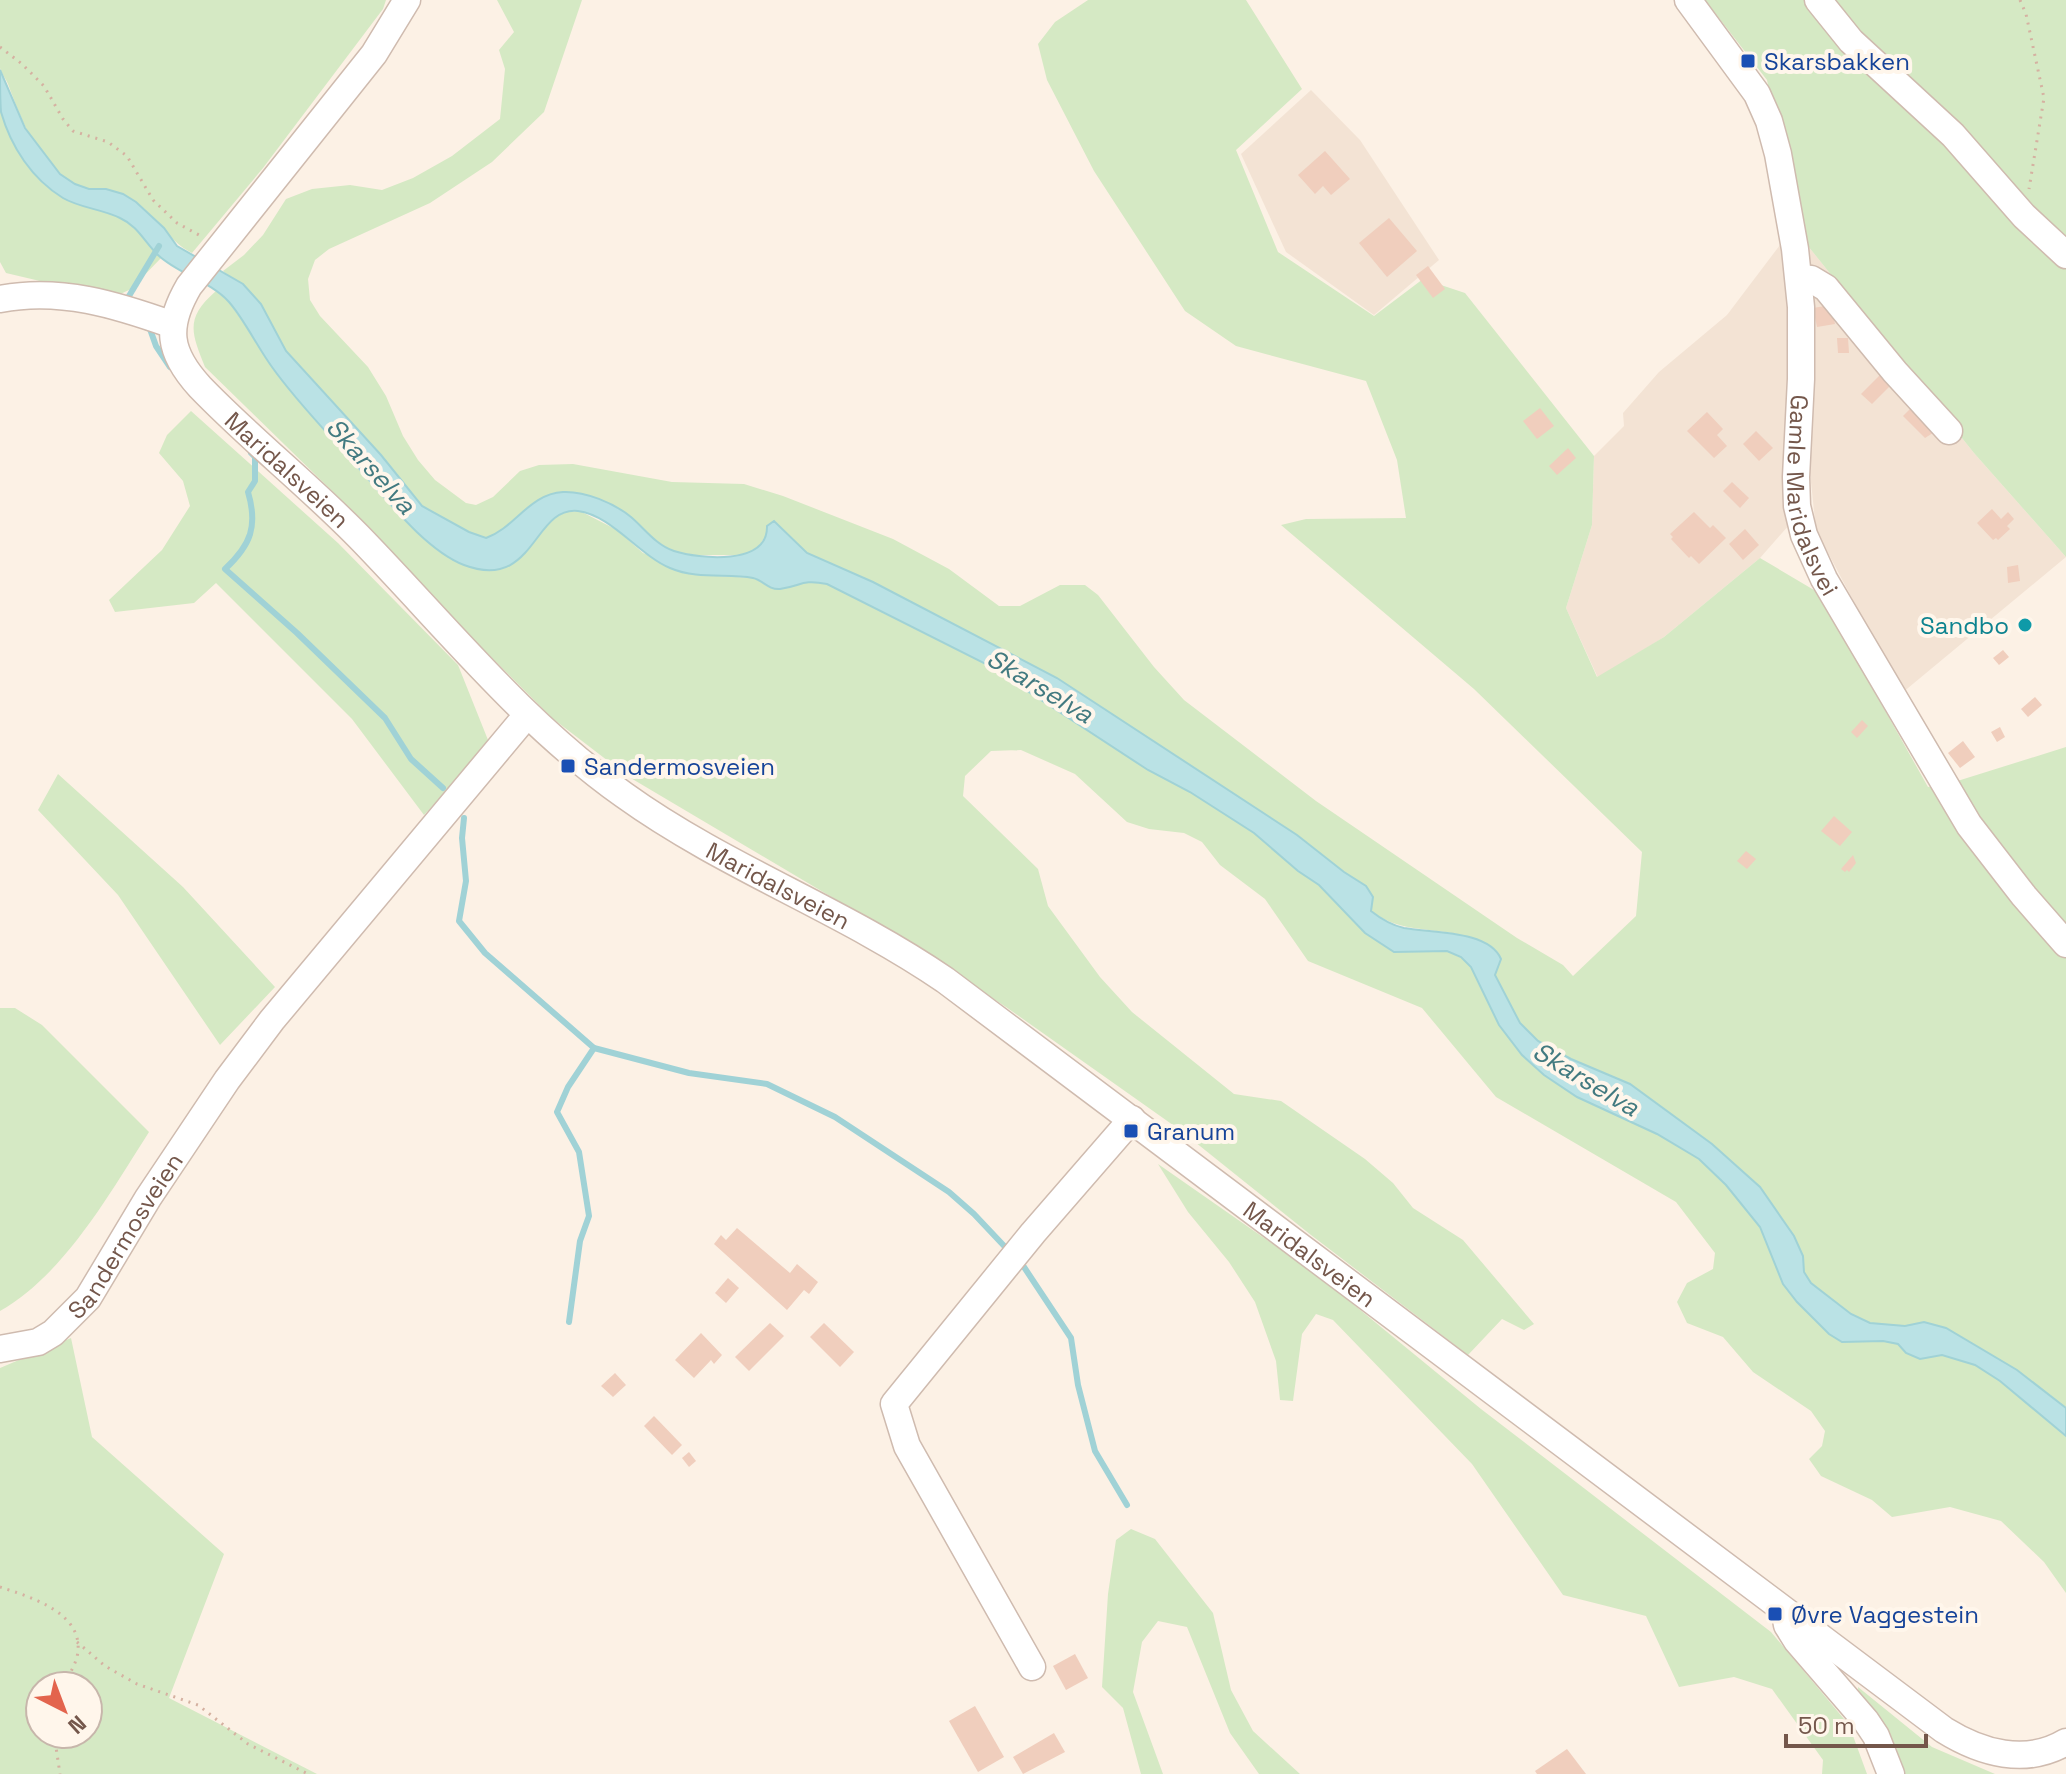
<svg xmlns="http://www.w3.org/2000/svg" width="2066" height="1774" font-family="'Space Grotesk',sans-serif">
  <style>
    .residential { fill: #f3e3d4 }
    .green { fill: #d5e9c4; fill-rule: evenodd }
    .water { fill: #bae2e5; stroke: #a0d2d6; stroke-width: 2 }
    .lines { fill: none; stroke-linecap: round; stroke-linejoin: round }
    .stream { stroke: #a0d2d6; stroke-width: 6 }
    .building { fill: #f0cebd }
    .minor-casing { stroke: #cfbbaf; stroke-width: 29 }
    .path { stroke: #d5b1a1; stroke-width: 3; stroke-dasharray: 2 6; stroke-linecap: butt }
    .minor { stroke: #fff; stroke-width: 26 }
    .transit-dot { fill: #1a4fb4; stroke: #fff6eb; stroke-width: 3 }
    .culture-dot { fill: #0f9aa8; stroke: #fff6eb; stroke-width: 3 }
    .labels { text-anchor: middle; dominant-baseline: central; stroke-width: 8; stroke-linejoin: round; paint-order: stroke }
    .transit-label { font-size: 24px; fill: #164399; stroke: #fff6eb; text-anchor: start }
    .street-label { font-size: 24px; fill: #74574b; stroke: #fff6eb }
    .culture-label { font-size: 24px; fill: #0d838f; stroke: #fff6eb; text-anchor: end }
    .water-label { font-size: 26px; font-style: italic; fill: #427a80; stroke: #fff6eb }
  </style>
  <rect width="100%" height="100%" fill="#fcf1e5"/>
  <g class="residential">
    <polygon points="1311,90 1360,140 1439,260 1374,315 1286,252 1241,154"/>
    <polygon points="1783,241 1790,342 1790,524 1760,558 1664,637 1598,678 1566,608 1592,525 1594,456 1624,426 1623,413 1659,372 1727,315"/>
    <polygon points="1808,246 1974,453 2066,557 1902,693 1816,530 1809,463 1814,359"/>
  </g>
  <g class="green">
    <path d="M 0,0 L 386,0 L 383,9 L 263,168 L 192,253 C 168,241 156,215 133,200 C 114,188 94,194 75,184 C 38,166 21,119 8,84 C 6,79 1,73 0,68 C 0,50 0,19 0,0 Z"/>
    <path d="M 497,0 L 582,0 L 544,112 L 492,162 L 430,203 L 329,249 L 315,260 L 308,279 L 310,300 L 320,316 L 368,367 L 386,396 L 403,436 L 418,460 L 435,480 L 466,503 L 476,505 L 493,497 L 520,471 L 539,465 L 573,464 L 672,482 L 744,484 L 783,496 L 893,539 L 949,569 L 999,606 L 1020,606 L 1060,585 L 1085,585 L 1098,595 L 1154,667 L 1184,700 L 1316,801 L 1517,938 L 1563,965 L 1573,976 L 1636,916 L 1642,852 L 1474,689 L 1281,525 L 1306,519 L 1406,518 L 1397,460 L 1366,381 L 1236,346 L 1185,311 L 1094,171 L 1047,80 L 1038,44 L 1055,22 L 1088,0 L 1246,0 L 1302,89 L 1236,150 L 1278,252 L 1374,316 L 1423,279 L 1465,293 L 1594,456 L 1592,525 L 1566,608 L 1597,677 L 1664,637 L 1760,558 L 1819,593 L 1928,787 L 1951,783 L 2066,747 L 2066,1408 L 2017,1370 L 1946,1328 L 1924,1322 L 1905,1326 L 1870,1323 L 1851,1314 L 1810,1283 L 1803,1272 L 1803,1256 L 1794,1236 L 1760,1187 L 1712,1144 L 1630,1084 L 1571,1059 L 1538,1041 L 1520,1023 L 1495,975 L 1501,959 L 1498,952 C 1485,946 1471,937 1457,934 C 1426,928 1397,931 1371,911 L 1366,886 L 1344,872 L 1297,835 L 1057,678 L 873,582 L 807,553 L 784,530 L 767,534 L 758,547 L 743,555 L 695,555 L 672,551 L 655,540 L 629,516 L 595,498 L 563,492 L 519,517 L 499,533 L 486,538 L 469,532 L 422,506 L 381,455 L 286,351 L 261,304 L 223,271 L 244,255 L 263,235 L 286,199 L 312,189 L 350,185 L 382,190 L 413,178 L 452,156 L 500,119 L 505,69 L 499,50 L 514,32 Z"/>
    <polygon points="1705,0 2066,0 2066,557 1974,453 1808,246 1797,229 1767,80"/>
    <path d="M 0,109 C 14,144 31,185 69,200 C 86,207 106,210 122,218 C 139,228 148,245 161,258 L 131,289 L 112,298 L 6,273 L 0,262 Z"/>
    <path d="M 216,291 L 229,302 L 291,392 L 388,503 L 431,545 L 475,568 L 493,569 L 509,565 L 552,519 L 566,512 L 580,511 L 617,530 L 643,553 L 698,575 L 755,578 L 768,587 L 779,589 L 810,581 L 827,584 L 986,664 L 1148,770 L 1190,792 L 1254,833 L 1298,871 L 1319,885 L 1365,933 L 1425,951 L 1448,951 L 1461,957 L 1471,967 L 1499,1025 L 1522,1055 L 1544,1074 L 1577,1097 L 1657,1134 L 1699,1159 L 1726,1185 L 1760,1227 L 1783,1284 L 1797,1302 L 1829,1334 L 1842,1342 L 1883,1341 L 1898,1344 L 1906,1353 L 1920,1359 L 1942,1355 L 1975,1365 L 2000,1381 L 2066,1436 L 2066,1593 L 2044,1562 L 2001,1521 L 1950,1507 L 1892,1517 L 1872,1500 L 1821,1476 L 1809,1459 L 1822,1446 L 1825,1431 L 1811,1411 L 1753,1372 L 1723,1337 L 1687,1323 L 1677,1302 L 1687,1283 L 1713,1269 L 1715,1253 L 1676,1202 L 1496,1097 L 1422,1008 L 1308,961 L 1265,899 L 1220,865 L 1202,842 L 1184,833 L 1149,829 L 1127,822 L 1075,774 L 1021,750 L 991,751 L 965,776 L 963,796 L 1038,869 L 1048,906 L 1100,977 L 1132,1012 L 1234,1094 L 1281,1101 L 1365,1159 L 1393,1183 L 1413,1208 L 1463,1240 L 1534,1324 L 1524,1330 L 1502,1319 L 1468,1355 L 1311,1235 L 1180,1130 L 1006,1007 L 904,940 L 629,777 L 552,718 L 471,637 L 373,531 L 205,367 C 191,332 185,318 216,291 Z"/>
    <polygon points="191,411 338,543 458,665 490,745 424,815 352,719 216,583 194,603 115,612 109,600 162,550 190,506 183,481 159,453 167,435"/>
    <polygon points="58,774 183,887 275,987 220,1045 118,895 38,810"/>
    <path d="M 0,1008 L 15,1008 L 42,1025 L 149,1132 C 110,1193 64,1275 0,1311 Z"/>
    <polygon points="1158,1164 1320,1277 1481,1409 1771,1632 1849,1725 1867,1774 1822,1774 1823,1760 1772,1689 1734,1677 1679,1687 1646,1616 1563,1595 1472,1464 1333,1320 1316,1314 1302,1334 1293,1401 1280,1400 1276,1361 1255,1302 1229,1262 1188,1212"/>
    <path d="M 71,1338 L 92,1437 L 224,1554 L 169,1698 L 317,1774 L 0,1774 L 0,1368 ZM 40,1686 L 88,1686 L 88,1734 L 40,1734 Z"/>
    <polygon points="1131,1529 1155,1539 1213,1613 1231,1690 1253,1731 1300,1774 1259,1774 1230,1733 1187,1627 1158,1621 1142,1642 1133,1692 1163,1774 1141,1774 1123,1708 1102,1687 1108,1594 1116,1540"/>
    <polygon points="1858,1687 1932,1747 1995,1774 1881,1774 1859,1715"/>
  </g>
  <path class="water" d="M 0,70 L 25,128 L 60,174 L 75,184 L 89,189 L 106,189 L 123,194 L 136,202 L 164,228 L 177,246 L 243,284 L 261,304 L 286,351 L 381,455 L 422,506 L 469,532 L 486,538 C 516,527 529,494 563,492 C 585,491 614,503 631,517 C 645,529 656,545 674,551 C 699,559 768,566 767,526 L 774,521 L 807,553 L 873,582 L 1057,678 L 1297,835 L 1344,872 L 1366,886 L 1373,897 L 1371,911 C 1381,919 1391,925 1404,928 C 1431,933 1489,930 1501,959 L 1495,975 L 1520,1023 L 1538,1041 L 1571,1059 L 1630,1084 L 1712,1144 L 1760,1187 L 1794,1236 L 1803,1256 L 1804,1272 L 1811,1283 L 1851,1314 L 1870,1323 L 1905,1326 L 1924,1322 L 1946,1328 L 2017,1370 L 2066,1408 L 2066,1436 L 2000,1381 L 1975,1365 L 1942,1355 L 1920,1359 L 1906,1353 L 1898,1344 L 1883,1341 L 1842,1342 L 1829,1334 L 1797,1302 L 1783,1284 L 1760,1227 L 1726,1185 L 1699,1159 L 1657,1134 L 1577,1097 L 1544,1075 L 1522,1055 L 1499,1025 L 1471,967 L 1461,957 L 1447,951 L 1394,952 L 1365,933 L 1319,885 L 1298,871 L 1254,833 L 1190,792 L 1148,770 L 986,664 L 827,584 C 801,579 802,586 780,589 C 768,590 763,580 753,578 C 727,573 698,580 670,568 C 639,555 611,515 578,511 C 533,506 535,592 464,565 C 426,550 389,502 362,472 C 332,437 299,405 272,367 C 258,348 244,319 229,302 C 210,281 178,274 158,255 C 145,243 138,226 120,218 C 102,209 80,208 63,198 C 32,179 11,147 1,112 C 0,99 0,83 0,70 Z"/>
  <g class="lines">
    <g class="stream">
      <polyline points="126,301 159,246"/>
      <polyline points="145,327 150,329 156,346 170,367"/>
      <path d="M 251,453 L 255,457 L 255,481 L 248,492 C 258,526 251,545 225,569 L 297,633 L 385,718 L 411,759 L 443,788"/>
      <polyline points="464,818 462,838 466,881 459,921 485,953 594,1048 689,1073 767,1084 835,1117 949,1192 974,1214 1007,1249"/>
      <polyline points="1022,1264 1071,1338 1078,1385 1095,1451 1127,1505"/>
      <polyline points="569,1322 580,1241 589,1216 579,1152 557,1112 568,1087 594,1048"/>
    </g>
  </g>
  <g class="building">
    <polygon points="1325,151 1350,179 1331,195 1323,186 1315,194 1298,175"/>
    <polygon points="1389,218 1417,251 1387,277 1359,243"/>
    <polygon points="1428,266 1445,289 1433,298 1416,275"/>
    <polygon points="1831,305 1835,324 1817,327 1813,308"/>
    <polygon points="1837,338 1848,338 1849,353 1838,353"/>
    <polygon points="1881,374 1892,384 1872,404 1861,394"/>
    <polygon points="1918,401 1939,429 1925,438 1903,416"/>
    <polygon points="1540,408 1554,426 1537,439 1523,421"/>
    <polygon points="1707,412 1723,429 1717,435 1727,446 1714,458 1687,431"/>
    <polygon points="1756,431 1773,448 1759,461 1743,444"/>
    <polygon points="1568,448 1576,458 1557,475 1549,466"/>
    <polygon points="1732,482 1749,498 1740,508 1723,491"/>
    <polygon points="1992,509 2001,519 2008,512 2014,519 2007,526 2010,529 1998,540 1996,538 1993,540 1977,523"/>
    <polygon points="1694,512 1710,528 1713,525 1726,538 1699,564 1691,556 1689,558 1671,539 1673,537 1670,534"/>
    <polygon points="1745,529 1759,545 1743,560 1729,544"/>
    <polygon points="2018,565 2020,581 2008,583 2007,567"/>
    <polygon points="2003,650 2009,657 1999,665 1993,658"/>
    <polygon points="2035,697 2042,705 2028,717 2021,709"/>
    <polygon points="1862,720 1868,726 1857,738 1851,732"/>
    <polygon points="2000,727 2005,737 1997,742 1991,732"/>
    <polygon points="1963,741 1975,757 1960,768 1948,753"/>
    <polygon points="1834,816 1852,832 1840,846 1821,831"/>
    <polygon points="1746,851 1756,859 1747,869 1737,861"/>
    <polygon points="1853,855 1856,863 1849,872 1847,870 1845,872 1841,869"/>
    <polygon points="737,1228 790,1273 797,1264 818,1282 809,1294 804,1290 787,1310 714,1244 721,1235 726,1240"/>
    <polygon points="728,1278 739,1288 726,1303 715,1293"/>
    <polygon points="770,1323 784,1336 749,1371 735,1357"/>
    <polygon points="824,1323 854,1352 840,1367 810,1337"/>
    <polygon points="701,1333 722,1355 714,1364 711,1360 694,1378 675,1360"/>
    <polygon points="615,1373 626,1385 613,1397 601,1386"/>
    <polygon points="654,1416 682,1445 672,1455 644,1426"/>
    <polygon points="689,1452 696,1461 689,1467 682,1458"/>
    <polygon points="1075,1654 1088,1678 1066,1690 1053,1666"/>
    <polygon points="975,1706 1004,1757 978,1772 949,1721"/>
    <polygon points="1054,1733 1065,1752 1023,1774 1013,1757"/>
    <polygon points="1567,1749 1586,1774 1537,1774 1535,1771"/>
  </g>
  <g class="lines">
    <defs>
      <g id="minor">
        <path id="s1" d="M 407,0 L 374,54 L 189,286 C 165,327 168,352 200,387 C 252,441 311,487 363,541 C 448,629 524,724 624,795 C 724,867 843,910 945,980 L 1944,1730 C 1981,1753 2026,1766 2066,1742"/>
        <path id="s2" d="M 1688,0 L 1757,94 L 1769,121 L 1778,154 L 1795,249 L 1801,307 L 1801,379 L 1796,477 L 1797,506 L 1804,535 L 1824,579 L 1969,825 L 2024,896 L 2066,944"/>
        <polyline points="1818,0 1851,41 1953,135 2024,216 2066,255"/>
        <polyline points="1799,278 1811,279 1826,288 1895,372 1949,431"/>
        <path d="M 0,299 C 60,287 117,305 173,325"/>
        <path id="s3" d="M 0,1349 L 38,1342 L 53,1333 L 88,1298 L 148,1198 L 227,1080 L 272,1020 L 527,715"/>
        <polyline points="1785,1614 1787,1625 1797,1641 1866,1721 1876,1736 1891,1774"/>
        <polyline points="1032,1667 907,1446 894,1404 1033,1233 1132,1119"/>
      </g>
    </defs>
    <use href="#minor" class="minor-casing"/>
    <g class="path">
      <polyline points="2020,0 2026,14 2044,98 2029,189"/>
      <polyline points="0,47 22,64 44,86 63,119 73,131 108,142 127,156 153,200 177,223 199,235"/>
      <path d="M 0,1587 C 30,1597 87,1613 77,1657 C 74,1667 68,1677 63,1686"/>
      <polyline points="77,1642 105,1666 137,1684 198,1705 248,1744 308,1774"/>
      <polyline points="54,1734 60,1774"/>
    </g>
    <use href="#minor" class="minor"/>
  </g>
  <g class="transit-dot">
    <rect x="1740" y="53" width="16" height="16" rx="4"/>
    <rect x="560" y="758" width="16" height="16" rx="4"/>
    <rect x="1123" y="1123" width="16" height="16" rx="4"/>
    <rect x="1767" y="1606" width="16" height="16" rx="4"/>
  </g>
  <circle class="culture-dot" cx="2025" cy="625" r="8"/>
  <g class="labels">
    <g class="transit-label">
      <text x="1764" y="61">Skarsbakken</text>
      <text x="584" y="766">Sandermosveien</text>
      <text x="1147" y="1131">Granum</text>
      <text x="1791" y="1614">Øvre Vaggestein</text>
    </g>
    <g class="street-label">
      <text stroke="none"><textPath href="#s1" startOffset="592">Maridalsveien</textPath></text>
      <text stroke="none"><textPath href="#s2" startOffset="526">Gamle Maridalsvei</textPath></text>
      <text stroke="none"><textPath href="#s1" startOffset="1240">Maridalsveien</textPath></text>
      <text stroke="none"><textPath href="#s3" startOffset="178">Sandermosveien</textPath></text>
      <text stroke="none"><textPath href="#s1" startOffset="1888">Maridalsveien</textPath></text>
    </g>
    <g class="culture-label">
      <text x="2009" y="625">Sandbo</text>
    </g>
    <g class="water-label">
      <text transform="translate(371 466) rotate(48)">Skarselva</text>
      <text transform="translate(1040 686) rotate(31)">Skarselva</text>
      <text transform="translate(1586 1079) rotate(31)">Skarselva</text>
    </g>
  </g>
  <g transform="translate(64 1710) rotate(138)"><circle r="38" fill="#fff6eb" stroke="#c7b6ab" stroke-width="2"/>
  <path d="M0-6L14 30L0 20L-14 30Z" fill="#e3644d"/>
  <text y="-12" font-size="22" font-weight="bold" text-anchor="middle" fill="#74574b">N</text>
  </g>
  <path d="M1786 1734v12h140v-12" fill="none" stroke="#74574b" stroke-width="4"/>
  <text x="1798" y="1734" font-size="24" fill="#74574b" stroke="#fff6eb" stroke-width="6" paint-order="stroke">50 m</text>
</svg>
